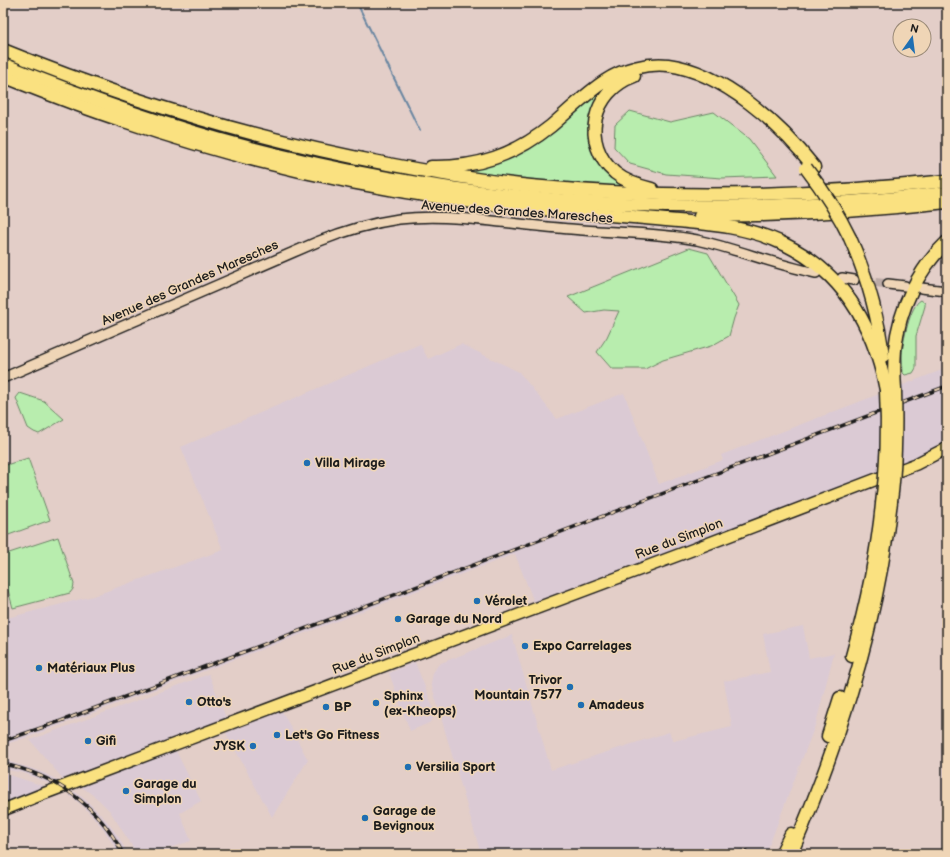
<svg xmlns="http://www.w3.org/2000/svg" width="950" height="857" font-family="'Balsamiq Sans',sans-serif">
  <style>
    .built { fill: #dbcad4 }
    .green { fill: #b8edae; stroke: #6a8465 }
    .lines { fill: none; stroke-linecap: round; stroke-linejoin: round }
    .stream { stroke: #6986a1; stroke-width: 2 }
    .secondary-tunnel { stroke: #bbaaa6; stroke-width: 9; stroke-dasharray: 9 4.5; stroke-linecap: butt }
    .secondary-casing { stroke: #1c1c1c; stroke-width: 12 }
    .primary-casing { stroke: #1c1c1c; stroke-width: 14 }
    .highway-casing { stroke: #1c1c1c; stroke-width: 15 }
    .secondary { stroke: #efd5b6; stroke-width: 9 }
    .primary { stroke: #fae180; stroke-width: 11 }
    .highway { stroke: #fae180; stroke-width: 12 }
    .rail-casing { stroke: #1c1c1c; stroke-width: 3.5 }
    .rail { stroke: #efd5b6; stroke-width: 2; stroke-dasharray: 6; stroke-linecap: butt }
    .highway-bridge-casing { stroke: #1c1c1c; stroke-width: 15; stroke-linecap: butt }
    .highway-bridge { stroke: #fae180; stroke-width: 12 }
    .poi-dot { fill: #1f6fb2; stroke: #efd5b6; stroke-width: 1.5 }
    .labels { text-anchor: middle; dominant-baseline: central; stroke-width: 3; stroke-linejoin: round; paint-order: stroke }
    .street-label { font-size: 13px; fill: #1c1c1c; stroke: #efd5b6 }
    .poi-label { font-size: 13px; font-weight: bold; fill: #1c1c1c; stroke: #efd5b6; text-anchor: start }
  </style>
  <rect width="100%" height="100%" fill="#e3cec8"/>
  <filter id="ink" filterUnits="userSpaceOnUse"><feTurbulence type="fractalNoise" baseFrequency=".025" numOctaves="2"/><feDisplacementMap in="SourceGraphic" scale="8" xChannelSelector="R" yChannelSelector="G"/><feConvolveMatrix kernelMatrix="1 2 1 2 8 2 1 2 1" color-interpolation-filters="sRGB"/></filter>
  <g filter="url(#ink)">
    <g class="built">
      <polygon points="420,344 428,359 461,344 519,372 557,419 624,393 659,484 723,460 721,455 947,368 947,444 936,451 534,602 515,554 34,735 3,745 3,619 93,596 223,550 181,447"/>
      <polygon points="803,626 809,658 834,653 816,723 767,851 761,854 481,854 433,690 431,683 433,673 438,665 441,663 512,635 551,770 669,732 673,741 732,727 724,681 770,672 763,634"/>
      <polygon points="415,662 434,710 434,717 429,723 410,731 389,673"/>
      <polygon points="209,674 226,718 63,779 30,740"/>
      <polygon points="282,711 308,760 272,817 226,733"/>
      <polygon points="176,751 201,801 180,813 191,841 151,854 137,854 110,811 98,799 82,787"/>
      <polygon points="3,761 10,762 33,769 44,773 59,781 51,784 24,773 3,769"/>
      <polygon points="3,773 44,786 3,813"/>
      <polygon points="75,792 87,801 106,820 118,836 128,854 119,854 108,836 100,825 83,806 69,795"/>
    </g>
    <g class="green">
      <polygon points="615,80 591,133 625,186 624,187 599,187 478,175 477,173 444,170 487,164"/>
      <polygon points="630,111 670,122 714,112 749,139 777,176 722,178 666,174 630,164 614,147 615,125"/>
      <polygon points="689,248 708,253 739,305 734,318 729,336 711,346 663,360 645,369 612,369 597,352 607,337 619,311 604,310 586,313 568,297"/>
      <path d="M 921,300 L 925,303 L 925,306 L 916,336 L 916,368 L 913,373 L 905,375 L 903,373 C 903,367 902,360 902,354 C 903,342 910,305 921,300 Z"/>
      <polygon points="20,393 44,401 64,419 39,434 34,432 28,428 16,398"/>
      <polygon points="28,458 50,520 3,537 3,466"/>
      <polygon points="58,537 74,584 73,589 70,593 13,608 3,572 3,555"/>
    </g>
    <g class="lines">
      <g class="stream">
        <polyline points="357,3 420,131"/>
        <polyline points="3,28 6,33"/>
      </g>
      <polyline class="secondary-tunnel" points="862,281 888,284"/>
      <defs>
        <g id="secondary">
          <polyline points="842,278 854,280"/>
          <polyline points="888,284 905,286"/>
          <polyline points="921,288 947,291"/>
          <path d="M 3,378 L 317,242 C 344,231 371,223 399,219 C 455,213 515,225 571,229 C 613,233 655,232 697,240 C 737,249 776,265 816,273"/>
        </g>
        <polyline id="primary" points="3,810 43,794 170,746 689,551 916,464 947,448"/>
        <g id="highway">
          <path d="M 3,50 C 128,101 255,139 388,164 C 435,173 483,181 531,186 C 670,200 809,196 947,181"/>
          <path d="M 3,64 C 84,97 166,126 251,148 C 479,207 713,220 947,193"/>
          <path d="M 3,76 C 43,92 83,108 124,121 C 232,158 344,184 457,200 C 520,208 582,213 645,218 C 693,223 742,223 786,245 C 844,274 874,328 886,390"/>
          <path d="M 634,76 C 592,91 580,143 615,173 C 626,182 639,186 652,189"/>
          <path d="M 431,167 C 477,168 515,155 551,126 C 569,111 585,94 605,81 C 623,69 646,63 668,65 C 723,72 781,125 814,167"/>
          <path d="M 700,216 C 782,216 865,211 947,202"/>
          <path d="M 850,238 C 867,276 878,315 883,356"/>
          <path d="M 895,389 C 894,376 894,362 895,349 C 899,309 918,269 947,242"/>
          <path d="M 852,656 C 866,606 877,555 882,504"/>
          <polyline points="828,736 840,698"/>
          <polyline points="781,854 791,834"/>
          <path d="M 791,854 C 840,742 878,623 891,501"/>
        </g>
      </defs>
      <use href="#secondary" class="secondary-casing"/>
      <use href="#primary" class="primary-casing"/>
      <use href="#highway" class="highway-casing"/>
      <use href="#secondary" class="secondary"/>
      <use href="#primary" class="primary"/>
      <use href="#highway" class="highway"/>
      <defs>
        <g id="rail">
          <polyline points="3,741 61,721 947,386"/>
          <path d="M 3,764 C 54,774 100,807 123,854"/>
          <polyline points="675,854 690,852"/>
          <polyline points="727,854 746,851"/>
        </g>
      </defs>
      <use href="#rail" class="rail-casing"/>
      <use href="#rail" class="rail"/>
      <defs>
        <g id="highway-bridge">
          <path d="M 806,168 C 823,190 838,213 850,238"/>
          <path d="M 891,501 C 896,463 896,426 895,389"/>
          <path d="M 882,504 C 887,466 888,428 886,390"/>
        </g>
      </defs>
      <use href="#highway-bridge" class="highway-bridge-casing"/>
      <use href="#highway-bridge" class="highway-bridge"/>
    </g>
  </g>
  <g class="poi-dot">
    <circle cx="307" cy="463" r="4"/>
    <circle cx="477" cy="601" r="4"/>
    <circle cx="398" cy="619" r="4"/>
    <circle cx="525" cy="646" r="4"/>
    <circle cx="39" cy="668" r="4"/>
    <circle cx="570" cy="687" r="4"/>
    <circle cx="189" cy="702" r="4"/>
    <circle cx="376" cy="703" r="4"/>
    <circle cx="581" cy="705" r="4"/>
    <circle cx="326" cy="707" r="4"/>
    <circle cx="277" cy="735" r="4"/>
    <circle cx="88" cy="741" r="4"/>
    <circle cx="253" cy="746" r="4"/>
    <circle cx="408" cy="767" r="4"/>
    <circle cx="126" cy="791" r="4"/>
    <circle cx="365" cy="818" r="4"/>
  </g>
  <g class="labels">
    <g class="street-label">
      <text transform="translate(517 212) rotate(4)">Avenue des Grandes Maresches</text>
      <text transform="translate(190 283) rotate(-24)">Avenue des Grandes Maresches</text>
      <text transform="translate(679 539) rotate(-21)">Rue du Simplon</text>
      <text transform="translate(376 654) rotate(-21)">Rue du Simplon</text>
    </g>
    <g class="poi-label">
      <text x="315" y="463">Villa Mirage</text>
      <text x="485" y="601">Vérolet</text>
      <text x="406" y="619">Garage du Nord</text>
      <text x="533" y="646">Expo Carrelages</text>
      <text x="47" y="668">Matériaux Plus</text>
      <text x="562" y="680" text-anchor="end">Trivor<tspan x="562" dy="15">Mountain 7577</tspan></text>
      <text x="384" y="696">Sphinx<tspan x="384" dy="15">(ex-Kheops)</tspan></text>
      <text x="197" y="702">Otto's</text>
      <text x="589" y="705">Amadeus</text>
      <text x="334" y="707">BP</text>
      <text x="285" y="735">Let's Go Fitness</text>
      <text x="96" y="741">Gifi</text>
      <text x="245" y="746" text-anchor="end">JYSK</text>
      <text x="416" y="767">Versilia Sport</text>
      <text x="134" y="784">Garage du<tspan x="134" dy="15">Simplon</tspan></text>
      <text x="373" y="811">Garage de<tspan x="373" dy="15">Bevignoux</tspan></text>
    </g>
  </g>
  <rect width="950" height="857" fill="none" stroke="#efd5b6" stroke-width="16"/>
  <rect x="8" y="8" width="934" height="841" fill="none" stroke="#1c1c1c" stroke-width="1.5" filter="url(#ink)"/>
  <g transform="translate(912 38) rotate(14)"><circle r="19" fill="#efd5b6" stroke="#9b8b78"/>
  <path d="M0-3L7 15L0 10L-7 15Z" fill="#1f6fb2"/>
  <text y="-6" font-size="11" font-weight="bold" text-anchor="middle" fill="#1c1c1c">N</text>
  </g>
</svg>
